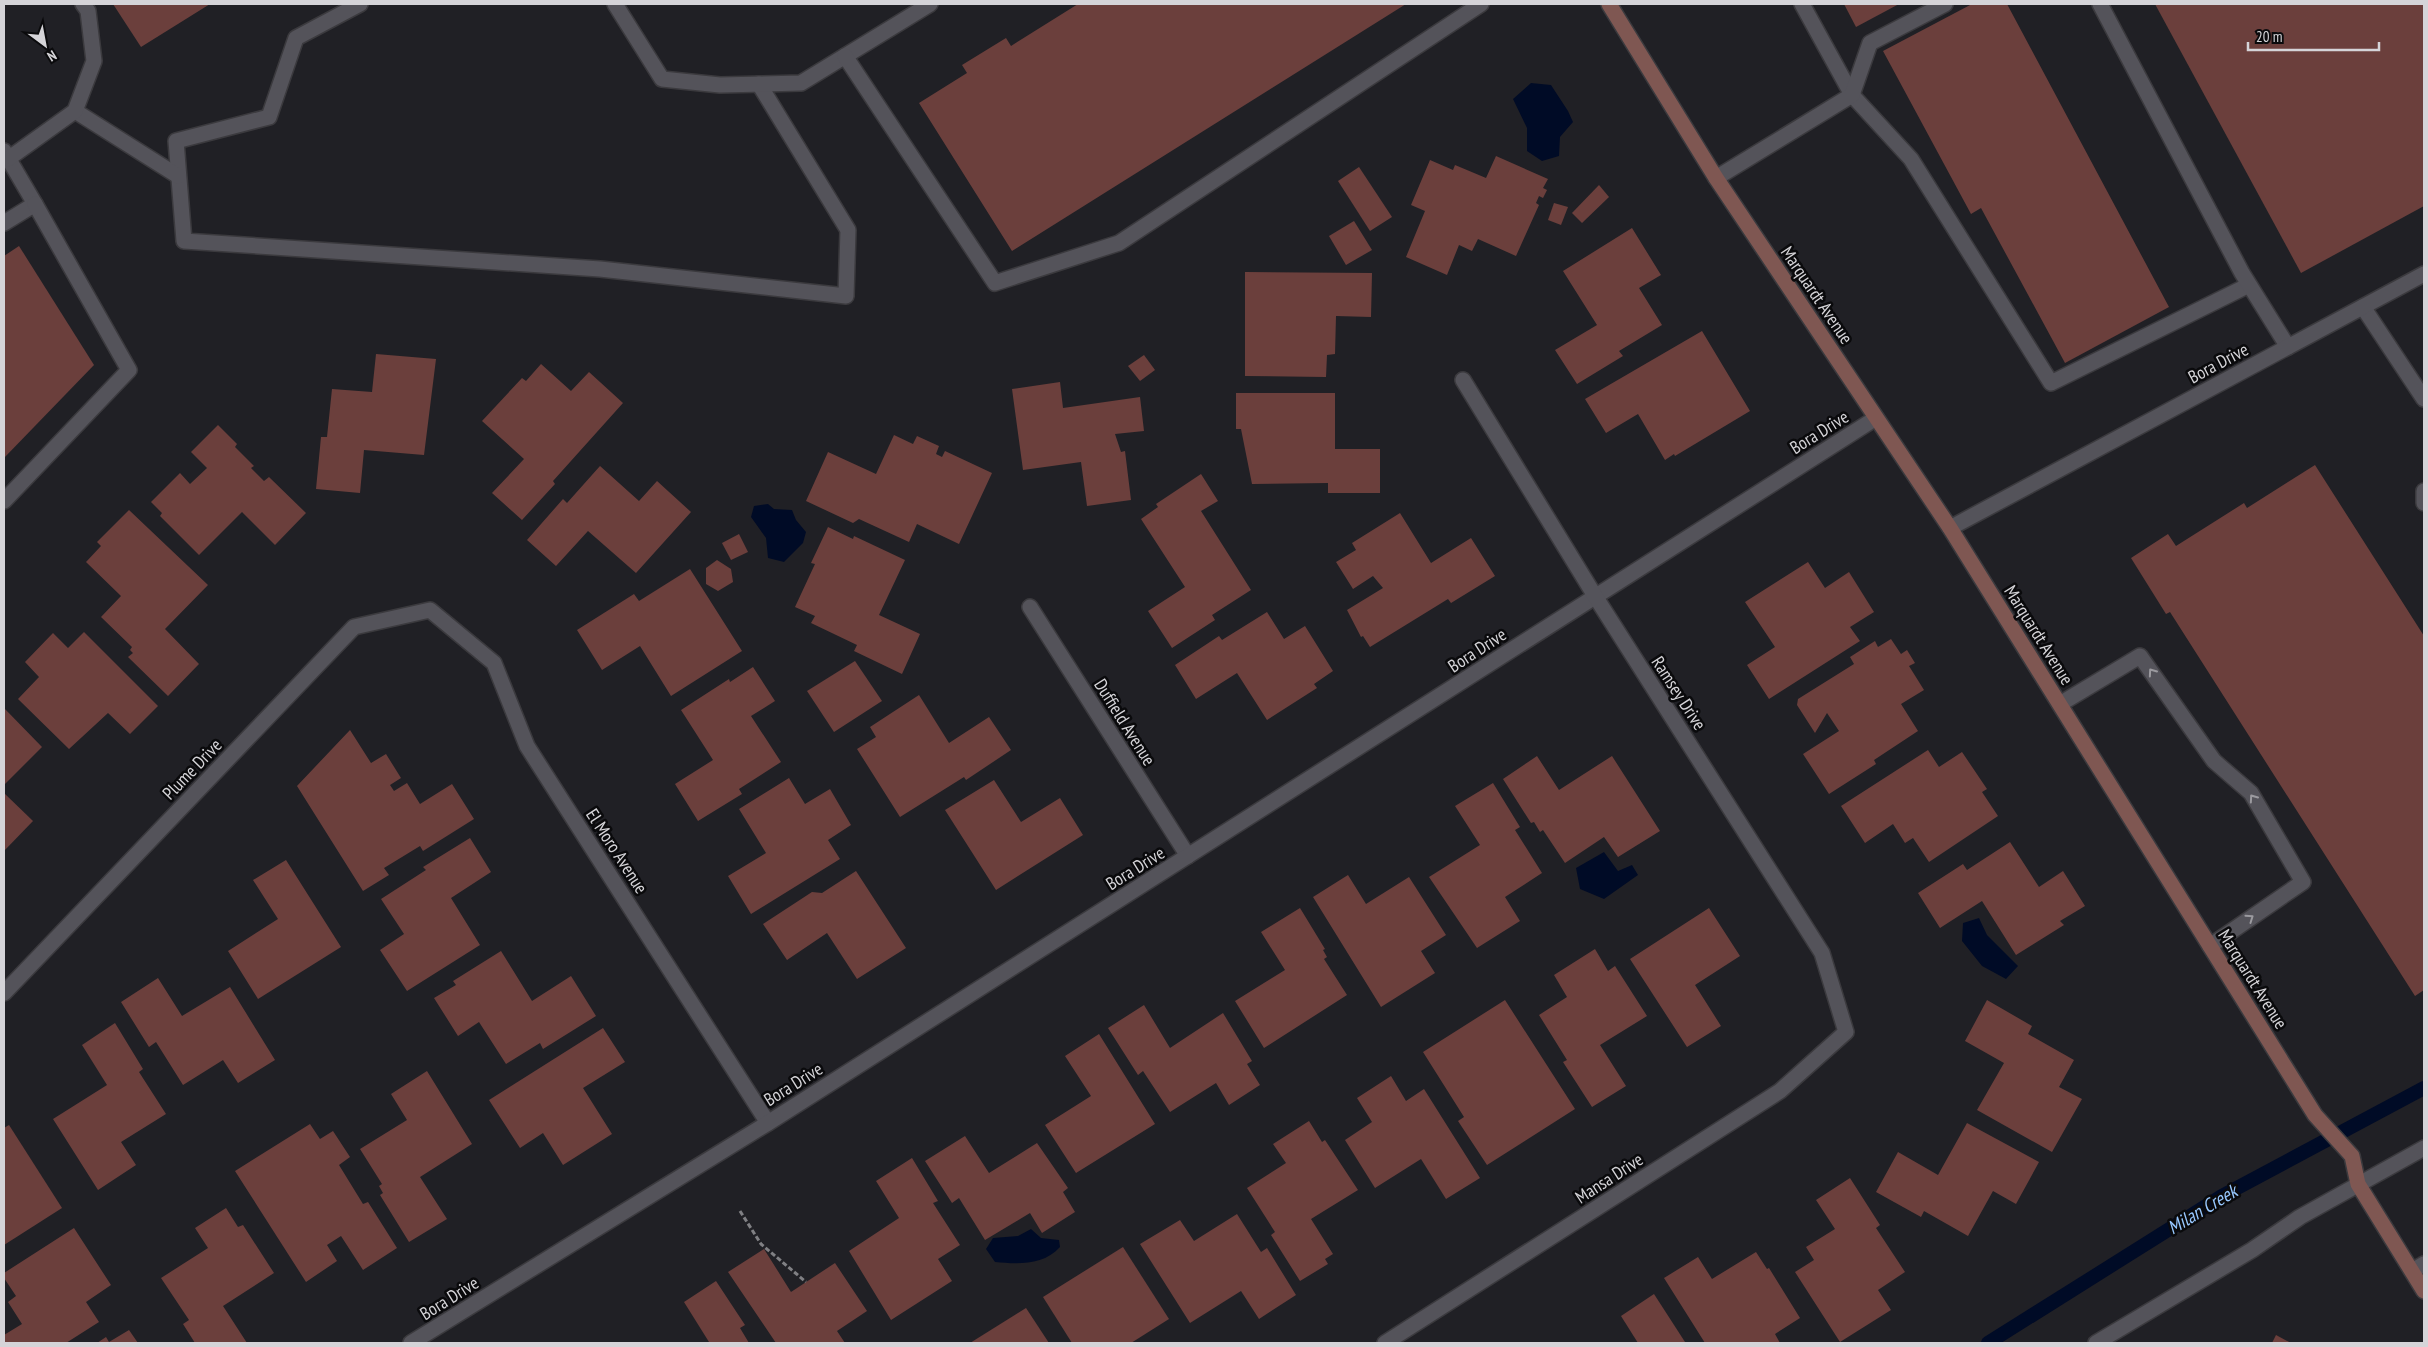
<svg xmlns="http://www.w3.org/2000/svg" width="2428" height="1347" font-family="'PT Sans Narrow',sans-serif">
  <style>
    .water { fill: #000b26 }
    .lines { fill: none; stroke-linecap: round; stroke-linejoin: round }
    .stream { stroke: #000b26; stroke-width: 14 }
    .building { fill: #6b3f3c }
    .lane-casing { stroke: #3b3a3e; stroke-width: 18 }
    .street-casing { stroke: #3b3a3e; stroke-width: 18 }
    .secondary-casing { stroke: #3b3a3e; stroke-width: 18 }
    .path { stroke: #808084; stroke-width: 3; stroke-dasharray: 5 2.5; stroke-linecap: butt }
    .lane { stroke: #54535a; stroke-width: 15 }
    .street { stroke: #54535a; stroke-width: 15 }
    .secondary { stroke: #7f5752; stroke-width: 15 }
    .oneway { stroke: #9b9a9f }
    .labels { text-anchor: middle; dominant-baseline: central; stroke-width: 5; stroke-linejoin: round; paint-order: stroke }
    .street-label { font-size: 18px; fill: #d5d4d8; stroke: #0a0a0c }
    .water-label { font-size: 19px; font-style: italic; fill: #98c8ff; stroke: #0a0a0c }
  </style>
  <rect width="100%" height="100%" fill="#202025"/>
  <g class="water">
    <polygon points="1531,83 1551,85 1568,111 1573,122 1560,137 1559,156 1542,161 1527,151 1527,128 1513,99"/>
    <polygon points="768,504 774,509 792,510 796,520 806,532 803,543 784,562 768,558 766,538 751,517 754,506"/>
    <polygon points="1604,852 1618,871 1632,865 1638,875 1604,899 1580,889 1576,868"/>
    <polygon points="1979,918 1987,935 2018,966 2006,979 1982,966 1962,941 1963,923"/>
    <path d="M 1031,1229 L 1041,1238 L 1059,1240 L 1060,1247 C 1043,1266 1017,1264 995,1262 L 986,1249 L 993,1238 L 1018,1236 Z"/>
  </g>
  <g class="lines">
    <polyline class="stream" points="1988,1343 2222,1196 2424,1088"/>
  </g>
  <g class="building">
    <polygon points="113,4 210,4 141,47"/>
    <polygon points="1078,4 1406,4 1012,251 919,103 967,73 962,65 1006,38 1011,46"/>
    <polygon points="1844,4 1899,4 1856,27"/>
    <polygon points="1972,4 2007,4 2169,307 2065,363 1981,208 1971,214 1883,51"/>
    <polygon points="2155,4 2424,4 2424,206 2301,273"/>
    <polygon points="1496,156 1548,179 1543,188 1547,190 1543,198 1539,196 1536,203 1539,205 1516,256 1478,239 1472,251 1459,245 1447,275 1406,257 1425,211 1411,205 1430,160 1453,170 1455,165 1486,178"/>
    <polygon points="1359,167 1392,217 1370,231 1338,181"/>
    <polygon points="1599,185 1609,197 1582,223 1572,213"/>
    <polygon points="1554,203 1568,207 1561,225 1548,220"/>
    <polygon points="1354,221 1372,250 1346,265 1329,236"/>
    <polygon points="1632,228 1661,275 1639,288 1662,325 1619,351 1623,356 1577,384 1555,350 1597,325 1563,271"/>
    <polygon points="19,246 94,365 4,458 4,256"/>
    <polygon points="1245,272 1372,273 1371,317 1336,316 1335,354 1327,355 1326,377 1245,376"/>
    <polygon points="1702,331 1750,411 1675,456 1674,454 1665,460 1638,414 1606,433 1585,399"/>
    <polygon points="376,354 436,359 424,455 364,450 360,493 316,489 321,437 327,437 332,389 372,392"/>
    <polygon points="1144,355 1155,370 1140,381 1128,366"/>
    <polygon points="541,364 571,391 589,372 623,403 553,481 555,484 522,520 492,493 524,459 482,421 522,378 526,381"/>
    <polygon points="1060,382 1063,408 1140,397 1144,431 1115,434 1121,452 1125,451 1131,500 1087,506 1081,462 1023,470 1012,389"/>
    <polygon points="1236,393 1335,393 1335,449 1380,449 1380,493 1328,493 1328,483 1252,484 1241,429 1236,429"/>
    <polygon points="218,425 237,444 235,447 254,466 251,468 264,481 269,477 306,513 275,545 242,512 199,555 160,516 162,513 151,502 180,473 190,484 207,468 191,452"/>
    <polygon points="894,435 913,444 917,436 939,446 936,454 942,457 945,451 992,473 959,544 917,524 909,542 859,519 853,523 806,501 828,452 876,474"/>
    <polygon points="2315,465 2424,636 2424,990 2415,996 2170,612 2166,614 2131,558 2168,534 2176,546 2244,503 2247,508"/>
    <polygon points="600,466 639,501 657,481 691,512 636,573 588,531 556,566 527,540 563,499 567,503"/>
    <polygon points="1201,474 1218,501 1201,511 1251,590 1212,615 1215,620 1172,648 1148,611 1185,587 1141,519 1158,507 1156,504"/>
    <polygon points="129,510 208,585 165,629 199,664 168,696 128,657 133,653 130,650 132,647 101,617 121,596 86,562 101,546 97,542"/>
    <polygon points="1400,513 1431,563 1471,538 1495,576 1451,603 1448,599 1370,647 1363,636 1361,637 1347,610 1383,588 1373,576 1353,589 1336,562 1356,550 1352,543"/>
    <polygon points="828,527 853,539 854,536 905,560 879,615 920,634 902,674 854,651 857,645 811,623 815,616 795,607 815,564 811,563"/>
    <polygon points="739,534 748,552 731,560 722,543"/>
    <polygon points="717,560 731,569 733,582 718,591 706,584 706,568"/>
    <polygon points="1808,562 1825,588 1849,572 1874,612 1850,627 1860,641 1769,699 1747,665 1775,647 1745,602"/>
    <polygon points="690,569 742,651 671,696 640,646 602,670 577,630 634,594 639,601"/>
    <polygon points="1267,612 1284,639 1305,626 1333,671 1314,684 1317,688 1267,720 1237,673 1196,699 1175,665 1219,636 1222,640"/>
    <polygon points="84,632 158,706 130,734 108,713 69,749 18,699 39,677 25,662 53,633 68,648"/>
    <polygon points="1891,639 1901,654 1907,650 1915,663 1909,666 1924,690 1901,704 1918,731 1874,760 1876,764 1829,794 1803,754 1839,731 1827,713 1815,733 1797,705 1798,699 1854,664 1850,657 1875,641 1878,647"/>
    <polygon points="855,661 882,701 834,732 807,691"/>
    <polygon points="753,667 775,701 751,716 781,762 739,789 742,794 698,821 675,784 713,760 681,710 729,679 730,682"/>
    <polygon points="919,695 949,743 989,717 1011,750 966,780 964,777 900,817 857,749 876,737 870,727"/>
    <polygon points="4,708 42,747 4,785"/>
    <polygon points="350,730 371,763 386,754 401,778 390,785 394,791 407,783 420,804 452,784 474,819 423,851 420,846 384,868 389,875 363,891 297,786"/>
    <polygon points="1928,750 1939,767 1962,752 1987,789 1982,792 1998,816 1929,862 1913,838 1905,843 1893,824 1865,843 1841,806"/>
    <polygon points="1537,756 1559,790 1612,756 1660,831 1618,857 1604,837 1565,863 1543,830 1540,832 1534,822 1531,823 1503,779"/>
    <polygon points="789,778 805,804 830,789 851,825 828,840 840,859 751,914 728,876 766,853 739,809"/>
    <polygon points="994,780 1021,822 1060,798 1083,835 996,890 945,810"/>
    <polygon points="1493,783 1520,827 1515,830 1542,873 1505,897 1520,921 1477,948 1429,877 1480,845 1455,806"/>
    <polygon points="4,793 33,821 4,851"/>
    <polygon points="470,838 491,872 451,898 480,945 407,991 380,950 404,934 381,899 426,870 423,867"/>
    <polygon points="2010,842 2039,887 2063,871 2085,906 2060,921 2064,925 2016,955 1982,901 1940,928 1918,893 1963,864 1967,870"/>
    <polygon points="286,860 341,947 258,999 228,951 278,919 253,880"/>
    <polygon points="856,871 906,948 857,979 827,933 787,960 763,924 812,892 822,893"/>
    <polygon points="1348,875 1366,904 1409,877 1446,935 1421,951 1435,973 1381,1007 1313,897"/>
    <polygon points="1300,908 1325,949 1323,950 1327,957 1324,959 1347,995 1264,1048 1235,1001 1285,970 1261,932"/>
    <polygon points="1709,908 1740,956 1695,985 1721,1026 1687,1047 1630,959"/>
    <polygon points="1595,949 1608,971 1615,966 1647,1016 1600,1045 1626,1086 1592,1107 1563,1062 1567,1060 1539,1015 1567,997 1554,975"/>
    <polygon points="501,951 532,1001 571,976 596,1016 543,1049 540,1043 506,1064 479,1022 458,1036 434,998 456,985 453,981"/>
    <polygon points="158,978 182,1016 230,987 275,1060 238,1083 223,1060 183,1085 156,1042 149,1047 121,1002"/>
    <polygon points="1505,1000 1575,1109 1487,1165 1458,1121 1464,1117 1423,1052"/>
    <polygon points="1987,1000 2032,1026 2028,1034 2074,1060 2059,1087 2082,1099 2052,1152 1977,1110 2004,1063 1965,1041"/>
    <polygon points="1144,1005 1170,1048 1223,1013 1252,1061 1247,1064 1260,1085 1229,1105 1216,1083 1170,1112 1143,1071 1138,1075 1108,1028"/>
    <polygon points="115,1023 143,1069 139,1072 166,1114 121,1142 136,1165 98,1190 53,1119 107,1085 82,1045"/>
    <polygon points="603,1028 625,1062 583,1088 612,1134 563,1165 543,1133 520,1148 489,1100"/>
    <polygon points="1099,1034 1155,1124 1076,1173 1045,1125 1091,1096 1065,1056"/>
    <polygon points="427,1071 472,1144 420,1177 447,1219 409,1242 380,1195 383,1193 379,1186 382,1184 360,1149 407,1120 391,1094"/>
    <polygon points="1391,1076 1406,1101 1424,1089 1480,1178 1446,1199 1421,1159 1375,1188 1345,1140 1372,1122 1357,1098"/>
    <polygon points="1309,1121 1322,1142 1325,1140 1358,1190 1311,1219 1333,1254 1325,1259 1328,1264 1300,1281 1271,1235 1275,1232 1247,1188 1286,1163 1273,1144"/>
    <polygon points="1967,1123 2039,1162 2016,1204 1993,1191 1968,1236 1924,1211 1921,1217 1876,1192 1898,1152 1938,1175"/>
    <polygon points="310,1124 320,1139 333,1131 350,1157 339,1165 363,1204 368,1202 397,1248 363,1270 341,1236 327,1245 337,1261 306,1282 235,1171"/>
    <polygon points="9,1125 62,1208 4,1245 4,1128"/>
    <polygon points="965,1136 989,1173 1037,1143 1068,1188 1063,1192 1075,1212 1042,1233 1030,1213 985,1240 959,1198 952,1203 925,1161"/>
    <polygon points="912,1158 938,1201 933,1203 960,1245 938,1259 952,1281 891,1320 849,1251 899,1218 876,1181"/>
    <polygon points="1850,1178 1880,1225 1876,1228 1905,1272 1878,1290 1891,1310 1840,1342 1795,1272 1814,1260 1806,1247 1835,1229 1816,1200"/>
    <polygon points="226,1208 238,1227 243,1225 274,1273 223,1306 247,1343 195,1343 183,1324 189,1320 161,1278 208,1248 195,1228"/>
    <polygon points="1237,1214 1261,1252 1267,1248 1296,1295 1259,1319 1241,1291 1190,1323 1140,1244 1180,1220 1194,1241"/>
    <polygon points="74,1228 111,1285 86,1302 99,1322 66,1343 4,1343 4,1335 22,1324 8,1302 16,1296 4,1278 4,1273"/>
    <polygon points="1123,1247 1169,1319 1131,1343 1072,1343 1043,1297"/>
    <polygon points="764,1249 791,1292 835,1263 867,1311 837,1331 845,1343 776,1343 728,1272"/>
    <polygon points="1756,1252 1767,1269 1769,1268 1800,1318 1775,1334 1780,1343 1705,1343 1664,1278 1698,1257 1712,1279"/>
    <polygon points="716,1281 745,1325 740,1328 749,1343 706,1343 709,1342 684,1302"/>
    <polygon points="1654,1294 1685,1342 1683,1343 1638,1343 1621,1316"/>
    <polygon points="1026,1308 1049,1343 970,1343"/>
    <polygon points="129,1330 138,1343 97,1343 106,1337 109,1342"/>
    <polygon points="2276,1335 2291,1343 2272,1343"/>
  </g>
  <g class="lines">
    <defs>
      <g id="lane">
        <polyline points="360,4 296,38 269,117 176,141 184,241 600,269 846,296 848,230 759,84"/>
        <polyline points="615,4 662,79 720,85 801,83 930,4"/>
        <polyline points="1802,4 1852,95 1911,159 2051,383 2249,285"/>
        <polyline points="2100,4 2242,273 2288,347"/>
        <polyline points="845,56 995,283 1119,243 1481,4"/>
        <polyline points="75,111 178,176"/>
        <polyline points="4,151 35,204 4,223"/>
        <polyline points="8,159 75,111 94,61 88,11 83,4"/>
        <polyline points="1716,178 1852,95 1870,43 1945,4"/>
        <polyline points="2363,307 2424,399"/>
        <polyline points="2424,491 2424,503"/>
        <polyline points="4,501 129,370 35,204"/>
        <polyline points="2060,704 2140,656 2214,761 2251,793 2303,882 2210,946"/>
        <polyline points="2412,1271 2424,1264"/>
        <polyline points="2096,1343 2252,1250 2300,1217 2424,1148"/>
      </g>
      <g id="street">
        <polyline points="1950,528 2424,274"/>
        <polyline points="1030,607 1188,856"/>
        <polyline points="4,993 354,627 430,610 494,663 527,746 768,1123"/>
        <polyline points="411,1343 768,1123 1876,418"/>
        <polyline points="1385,1343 1780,1091 1846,1032 1822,953 1595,596 1463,380"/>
      </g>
      <polyline id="secondary" points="1609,4 1716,178 1950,528 2315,1115 2352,1156 2358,1184 2424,1291"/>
    </defs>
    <use href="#lane" class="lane-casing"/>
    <use href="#street" class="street-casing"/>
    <use href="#secondary" class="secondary-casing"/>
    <polyline class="path" points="740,1211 761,1244 806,1282"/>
    <use href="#lane" class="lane"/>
    <use href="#street" class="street"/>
    <use href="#secondary" class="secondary"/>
  </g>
  <defs><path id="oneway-chevron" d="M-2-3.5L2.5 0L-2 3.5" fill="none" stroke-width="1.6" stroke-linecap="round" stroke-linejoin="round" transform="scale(1.25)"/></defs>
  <g class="oneway">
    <use href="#oneway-chevron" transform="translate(2152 672) rotate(-125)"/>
    <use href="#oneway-chevron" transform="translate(2253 798) rotate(-125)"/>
    <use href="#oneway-chevron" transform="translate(2250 918) rotate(-35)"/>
  </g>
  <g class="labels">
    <g class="street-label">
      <text transform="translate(1817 295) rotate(56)">Marquardt Avenue</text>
      <text transform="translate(2218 363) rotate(-28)">Bora Drive</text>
      <text transform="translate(1819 432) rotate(-32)">Bora Drive</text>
      <text transform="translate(2039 635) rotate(58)">Marquardt Avenue</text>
      <text transform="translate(1477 650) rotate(-33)">Bora Drive</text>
      <text transform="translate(1679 693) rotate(57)">Ramsey Drive</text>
      <text transform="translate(1125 722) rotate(58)">Duffield Avenue</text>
      <text transform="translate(192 769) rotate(-46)">Plume Drive</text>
      <text transform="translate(617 851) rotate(57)">El Moro Avenue</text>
      <text transform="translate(1135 868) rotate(-32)">Bora Drive</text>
      <text transform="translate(2253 979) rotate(58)">Marquardt Avenue</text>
      <text transform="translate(793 1084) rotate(-32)">Bora Drive</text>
      <text transform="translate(1609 1178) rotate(-33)">Mansa Drive</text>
      <text transform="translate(449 1298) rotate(-32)">Bora Drive</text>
    </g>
    <g class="water-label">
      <text transform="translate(2202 1209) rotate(-31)">Milan Creek</text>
    </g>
  </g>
  <rect width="2428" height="1347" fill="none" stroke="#d5d4d8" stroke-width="10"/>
  <g transform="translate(45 45) rotate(148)" stroke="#0a0a0c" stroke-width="4" paint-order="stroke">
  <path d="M0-4L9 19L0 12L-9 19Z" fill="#d5d4d8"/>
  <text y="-8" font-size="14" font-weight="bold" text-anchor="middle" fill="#d5d4d8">N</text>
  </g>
  <path d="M2248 42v8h131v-8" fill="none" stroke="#d5d4d8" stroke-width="2.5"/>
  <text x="2256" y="42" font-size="15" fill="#d5d4d8" stroke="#0a0a0c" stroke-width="4" paint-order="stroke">20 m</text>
</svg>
